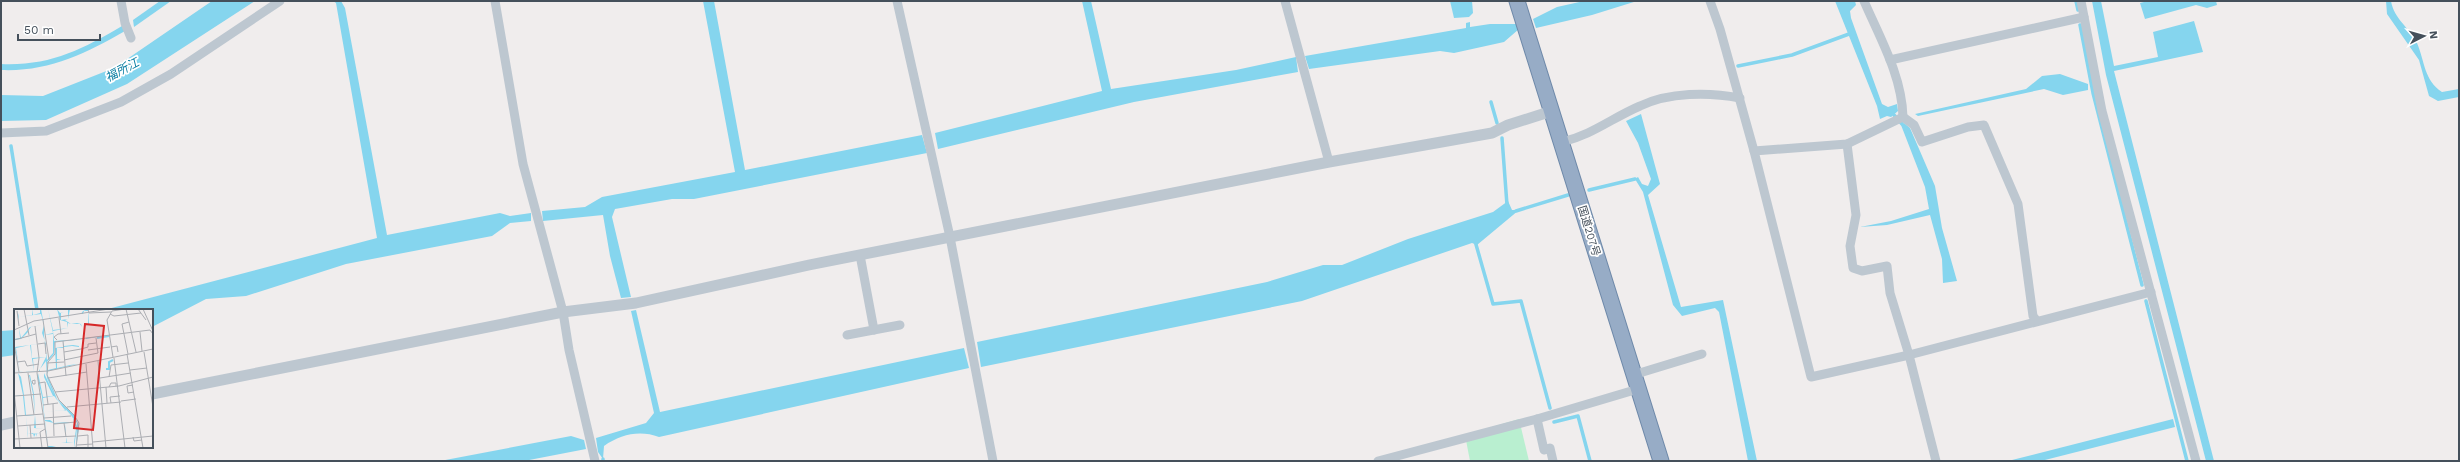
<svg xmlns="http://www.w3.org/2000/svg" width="2460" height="462" font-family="'Work Sans','Noto Sans JP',sans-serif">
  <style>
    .green { fill: #b9efd0 }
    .water { fill: #85d5ee }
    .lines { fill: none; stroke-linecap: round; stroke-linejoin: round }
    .stream { stroke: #85d5ee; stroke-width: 3.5 }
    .trunk-casing { stroke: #6e89a9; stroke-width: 17 }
    .minor { stroke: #bdc7d0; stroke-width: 9 }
    .tertiary { stroke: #bdc7d0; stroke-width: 11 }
    .trunk { stroke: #97acc6; stroke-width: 15 }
    .labels { text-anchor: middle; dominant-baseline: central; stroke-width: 3.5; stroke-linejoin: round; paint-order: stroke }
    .street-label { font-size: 11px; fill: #45505b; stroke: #fff }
    .water-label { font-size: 12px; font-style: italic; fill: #087da2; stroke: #fff }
    .inset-river { fill: none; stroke: #85d5ee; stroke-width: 2 }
    .inset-road { fill: none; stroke: #acaeb3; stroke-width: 1 }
    .view { fill: #d62828; fill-opacity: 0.15; stroke: #d62828; stroke-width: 2 }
    .inset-edge { fill: none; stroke: #45505b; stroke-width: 2 }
  </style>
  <rect width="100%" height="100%" fill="#f0eded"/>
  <polygon class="green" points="1519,419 1529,461 1470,461 1465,435"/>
  <g class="water">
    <polygon points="160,1 171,1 134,27 133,20"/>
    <polygon points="212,1 255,1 127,84 46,120 1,121 1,95 43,96 114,68"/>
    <polygon points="333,1 341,1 345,8 387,235 500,213 510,216 531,213 531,221 510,223 492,236 346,264 246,296 206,299 152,327 152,310 104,310 377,238 336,3"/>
    <polygon points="703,1 714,1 745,170 922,135 927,153 694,199 672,199 615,209 612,217 631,297 621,298 610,256 603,215 543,221 542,211 585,207 602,197 735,172"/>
    <polygon points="1082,1 1091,1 1111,89 1236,70 1296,57 1298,72 1134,102 938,149 935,133 1102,91"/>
    <polygon points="1450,1 1472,1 1473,13 1469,17 1454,18"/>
    <polygon points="1584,1 1637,1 1592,15 1536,28 1533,19 1557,7"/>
    <polygon points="1835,1 1855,1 1856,5 1850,11 1851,18 1882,104 1888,107 1897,104 1898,111 1891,117 1887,116 1880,119 1877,106"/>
    <polygon points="2092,1 2101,1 2114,66 2158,57 2153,32 2194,21 2203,52 2114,71 2214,461 2206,461 2106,75"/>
    <polygon points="2148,1 2216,1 2217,5 2207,8 2196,5 2145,19 2140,3"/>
    <path d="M 2386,1 L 2391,1 C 2394,19 2409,27 2417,43 C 2425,62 2424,80 2442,92 L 2459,89 L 2459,97 L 2438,101 L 2429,96 L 2419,60 L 2387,14 Z"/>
    <polygon points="1470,22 1470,27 1490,24 1517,24 1519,29 1504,42 1454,53 1440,51 1309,69 1305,56 1466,28 1466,23"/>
    <path d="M 122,26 L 125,31 C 85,54 48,72 1,70 L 1,64 C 50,66 81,50 122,26 Z"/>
    <polygon points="2060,74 2088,84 2088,90 2063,95 2044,89 1918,116 1915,114 2026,89 2042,76"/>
    <polygon points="1641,114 1660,184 1648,195 1681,307 1723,300 1757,461 1748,461 1719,312 1715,308 1682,316 1673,305 1643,192 1635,179 1638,177 1642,184 1648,186 1651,179 1638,143 1626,121"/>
    <polygon points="1904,123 1910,128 1935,186 1942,228 1957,281 1943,283 1942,259 1930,215 1887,225 1860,227 1891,221 1929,209 1925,187 1901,125"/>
    <polygon points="1508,201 1512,210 1519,210 1477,245 1472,243 1302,301 981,367 977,342 1267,282 1323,265 1342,265 1408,239 1493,212"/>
    <path d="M 636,310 L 660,412 L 964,348 L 969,368 L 659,437 C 640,430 621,434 604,446 L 603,459 L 598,452 L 596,438 L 646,423 L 654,413 L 631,311 Z"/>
    <polygon points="15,330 15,355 1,357 1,331"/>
    <polygon points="2173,419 2175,427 2041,461 2008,461"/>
    <polygon points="571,436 584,440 586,449 524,461 440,461"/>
  </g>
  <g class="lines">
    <g class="stream">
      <polyline points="2076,1 2078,10"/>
      <polyline points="2080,25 2093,93 2142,285"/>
      <polyline points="1738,66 1792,55 1849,34"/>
      <polyline points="1491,102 1497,123"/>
      <polyline points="1894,115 1902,124"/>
      <polyline points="1502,138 1507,205"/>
      <polyline points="11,146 37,310"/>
      <polyline points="1589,190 1635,179"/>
      <polyline points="1516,211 1568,195"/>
      <polyline points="1475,241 1493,304 1521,301 1550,408"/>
      <polyline points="2146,301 2187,461"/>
      <polyline points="1554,422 1578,416 1590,461"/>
      <polyline points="603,459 603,461"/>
    </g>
    <defs>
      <polyline id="trunk" points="1517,1 1661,461"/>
    </defs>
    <use href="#trunk" class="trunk-casing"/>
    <g class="minor">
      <polyline points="121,1 125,23 131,38"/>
      <polyline points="495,1 523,164 563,312 569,350 595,461"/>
      <polyline points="897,1 950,237 993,461"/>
      <polyline points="1285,1 1329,162"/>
      <polyline points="1710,1 1720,29 1754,151 1811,377 1909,355 2151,292"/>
      <path d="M 1864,1 C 1880,38 1902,76 1903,117"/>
      <polyline points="2081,1 2102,111 2196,461"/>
      <polyline points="1890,60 2084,17"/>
      <polyline points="1903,117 1914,125 1922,142 1968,127 1984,125 2018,204 2033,316 2037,321"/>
      <polyline points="1,133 46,131 121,102 171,74 280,1"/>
      <path d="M 1562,142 C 1592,135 1612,118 1640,106 C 1669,92 1709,92 1740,98"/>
      <polyline points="1847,144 1856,215 1850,246 1853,268 1862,271 1887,266 1890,293 1909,355 1936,461"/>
      <polyline points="1754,151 1847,144 1903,117"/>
      <polyline points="860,255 874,330"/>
      <polyline points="847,335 900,325"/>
      <polyline points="1633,375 1702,354"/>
      <polyline points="1537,419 1544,450 1550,448 1553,461"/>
      <polyline points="1378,461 1537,419 1638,389"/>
    </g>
    <g class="tertiary">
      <polyline points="152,394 563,312 636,303 809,265 1329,162 1492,133 1508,125 1552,111"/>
      <polyline points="1,425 15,422"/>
    </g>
    <use href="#trunk" class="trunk"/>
  </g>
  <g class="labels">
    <g class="street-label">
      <text transform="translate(1589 231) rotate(73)">国道207号</text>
    </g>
    <g class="water-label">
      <text transform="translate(122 70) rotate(-28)">福所江</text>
    </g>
  </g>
  <g transform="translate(14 309)">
    <rect width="139" height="139" fill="#f0eded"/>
    <path d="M 3,0 L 5,8 L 18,6 L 18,0 L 19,6 L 26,4 L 26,0 L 27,0 L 30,16 L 30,26 L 39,24 L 34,0 L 39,21 L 54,19 L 53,13 L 46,11 L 43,0 L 46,4 L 50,3 L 47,4 L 47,11 L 54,10 L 54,1 L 56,0 L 54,10 L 51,11 L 57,15 L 63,14 L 67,15 L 68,18 L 74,16 L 74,2 L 70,2 L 69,5 L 67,5 L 69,2 L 74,0 L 75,16 L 68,18 L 66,15 L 57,15 L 54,14 L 54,19 L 39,22 L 40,32 L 72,30 L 72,26 L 72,29 L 95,26 L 72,30 L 41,33 L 40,45 L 33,53 L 34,61 L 42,59 L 41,39 L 49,38 L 49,33 L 50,37 L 59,36 L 65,37 L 65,31 L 65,40 L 65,38 L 58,37 L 50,38 L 49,39 L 43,39 L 43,50 L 47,50 L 43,51 L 43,59 L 56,56 L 64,55 L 34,62 L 33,65 L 43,90 L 60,106 L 64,114 L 65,119 L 62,139 L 63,114 L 41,88 L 33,69 L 32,52 L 26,60 L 26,62 L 32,62 L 0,63 L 6,63 L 0,33 L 0,30 L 6,29 L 5,19 L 7,29 L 16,18 L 29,16 L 17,18 L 14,22 L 16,36 L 31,34 L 17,36 L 18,49 L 32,48 L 32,35 L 28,24 L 30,16 L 27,5 L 5,8 L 5,12 L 0,13 L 5,12 ZM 14,23 L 16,36 L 1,38 L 0,31 L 7,30 ZM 39,25 L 39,44 L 33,51 L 30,26 ZM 16,36 L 18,50 L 4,52 L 2,39 ZM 32,48 L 25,62 L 20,62 L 19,50 ZM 18,50 L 20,62 L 6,63 L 4,52 ZM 4,64 L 7,68 L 10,86 L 19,85 L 15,66 L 16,66 L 20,85 L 27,84 L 20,85 L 21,106 L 30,106 L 28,88 L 23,67 L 24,64 L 29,88 L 39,87 L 30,68 L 30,64 L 26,64 L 30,64 L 42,90 L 57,106 L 62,113 L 62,115 L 63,118 L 60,139 L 60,133 L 47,134 L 52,134 L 52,128 L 53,134 L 60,133 L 62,120 L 52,121 L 52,128 L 51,115 L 52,121 L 62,120 L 59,109 L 55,109 L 55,114 L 40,115 L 40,114 L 55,113 L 55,109 L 59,109 L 52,101 L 30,103 L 31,111 L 36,111 L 40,114 L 31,112 L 34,137 L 42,137 L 42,135 L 47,134 L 42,135 L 42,137 L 34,139 L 30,106 L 21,106 L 22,119 L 31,120 L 20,119 L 21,106 L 12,107 L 14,125 L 26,124 L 23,124 L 23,128 L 22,124 L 20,128 L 19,124 L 14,125 L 14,129 L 12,107 L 3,107 L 11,106 L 9,87 L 1,87 L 9,86 ZM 19,85 L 21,106 L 12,106 L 10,86 ZM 40,87 L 51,101 L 30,103 L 29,89 Z" fill="#85d5ee" fill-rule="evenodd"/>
    <path class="inset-river" d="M 83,29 L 95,27M 92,60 L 95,60 L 95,53 L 99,51"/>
    <path class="inset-road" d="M 10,0 L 15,26M 74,0 L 75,4 L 97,3M 112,0 L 122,43M 124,0 L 132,11M 129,0 L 139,22M 3,2 L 5,17M 96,5 L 100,7 L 127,4M 45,9 L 47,25M 29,11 L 35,51M 21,17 L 25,49 L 23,64 L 34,139M 0,21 L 20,12 L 95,0M 126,23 L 128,42M 0,31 L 22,25M 43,31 L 40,28 L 44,25 L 55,24M 49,32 L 52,67M 0,35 L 5,63M 24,35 L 31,34 L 32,45M 97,38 L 103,37 L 104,43M 74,41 L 96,38M 50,43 L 67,40 L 74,38 L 74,35 L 82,34M 130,43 L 139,98M 113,45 L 129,139M 114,45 L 108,15 L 115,13M 99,48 L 93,11 L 98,2 L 111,0M 100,49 L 111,139M 50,51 L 84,44 L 82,29M 84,52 L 92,139M 3,53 L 11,52 L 13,57 L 25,55M 33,54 L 50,53M 72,55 L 79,139M 116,61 L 133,59M 0,64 L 34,62 L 139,40M 14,64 L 20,106M 95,68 L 97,56 L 114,54M 34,69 L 73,63M 86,69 L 117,64M 21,71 L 21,75 L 19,75 L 18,72 ZM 25,74 L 31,73 L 34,95M 119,76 L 113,77 L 114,84 L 120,83M 92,78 L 93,94M 95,78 L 97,74 L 102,74 L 102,77M 0,82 L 6,139M 41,83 L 105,77 L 139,68M 1,87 L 27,85M 107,92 L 122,90M 97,94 L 96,88 L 106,87M 39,95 L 40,127M 29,96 L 44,94M 53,98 L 107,93M 3,107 L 29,105M 30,109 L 57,107M 50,114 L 52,128M 40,115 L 62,113M 16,116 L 17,129M 4,117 L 31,115M 64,127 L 74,126 L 74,139M 119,128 L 120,132 L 128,131M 0,130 L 62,127M 79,133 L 139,127M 63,136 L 79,135M 28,139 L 26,123 L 31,120M 62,139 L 65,114 L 60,106 L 45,91 L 33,66 L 34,53 L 41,45 L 41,33 L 136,21 L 139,25"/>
    <path class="view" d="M 71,15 L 90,17 L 79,121 L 60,119 Z"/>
    <rect width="139" height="139" class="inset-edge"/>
  </g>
  <rect width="2460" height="462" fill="none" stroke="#45505b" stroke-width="4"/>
  <g transform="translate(2424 36) rotate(84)" stroke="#ffffff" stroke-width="3" paint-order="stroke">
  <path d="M0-3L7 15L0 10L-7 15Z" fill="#45505b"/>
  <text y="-6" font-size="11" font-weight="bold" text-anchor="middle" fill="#45505b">N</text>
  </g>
  <path d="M18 34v6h82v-6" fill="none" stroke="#45505b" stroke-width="2"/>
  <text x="24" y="34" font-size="12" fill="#45505b" stroke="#ffffff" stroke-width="3" paint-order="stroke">50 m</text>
</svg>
